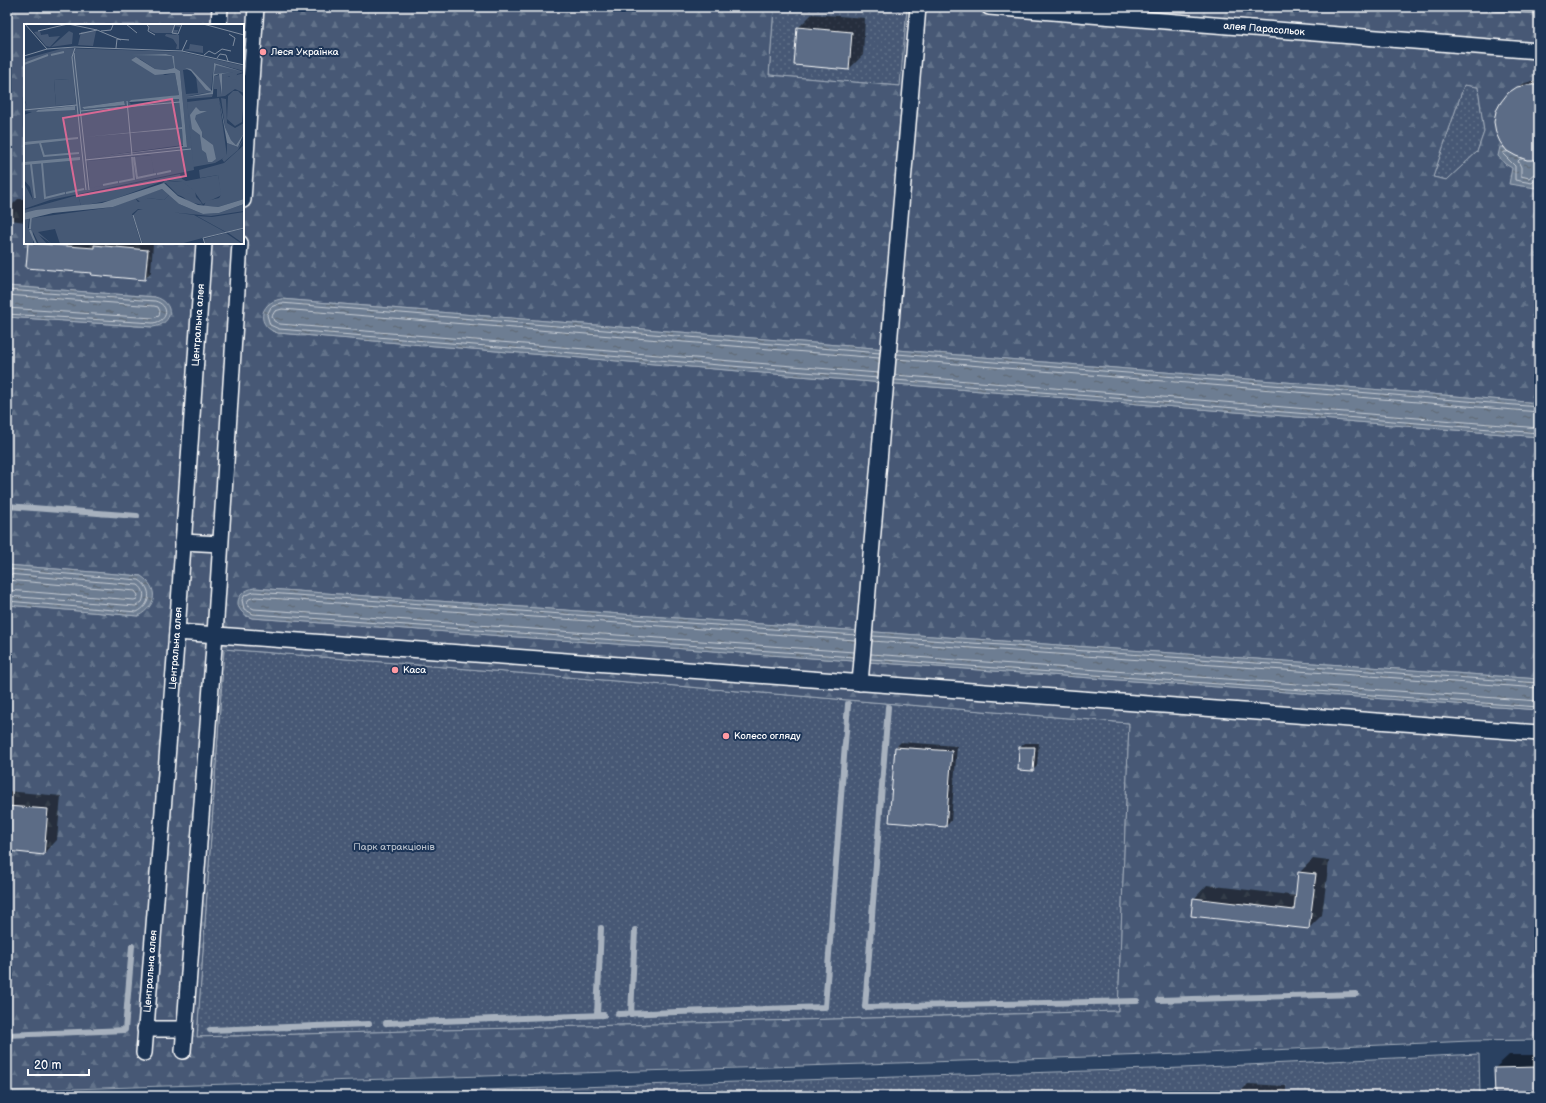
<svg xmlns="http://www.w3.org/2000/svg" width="1546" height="1103" font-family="'Balsamiq Sans',sans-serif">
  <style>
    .grass { fill: url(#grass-dots); stroke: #a2acba }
    .forest { fill: url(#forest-firs); stroke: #a2acba; fill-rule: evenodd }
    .water { fill: url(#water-ripples); stroke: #a7b1be }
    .shadow { fill: #0007 }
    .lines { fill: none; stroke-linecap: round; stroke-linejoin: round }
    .shore { stroke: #c5cbd3; stroke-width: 1 }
    .stream { stroke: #a7b1be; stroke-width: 6 }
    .building { fill: #5b6c86; stroke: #fff }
    .pedestrian-casing { stroke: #fff; stroke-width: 18 }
    .pedestrian { stroke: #1d3557; stroke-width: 15 }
    .poi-dot { fill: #ff9aa2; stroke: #1d3557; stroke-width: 1.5 }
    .labels { text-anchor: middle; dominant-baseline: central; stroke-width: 4; stroke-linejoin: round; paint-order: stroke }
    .street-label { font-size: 10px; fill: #fff; stroke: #1d3557 }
    .poi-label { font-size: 10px; fill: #fff; stroke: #1d3557; text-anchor: start }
    .park-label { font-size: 10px; fill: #b5bdc8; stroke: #1d3557 }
    .inset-river { fill: none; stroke: #6d7d92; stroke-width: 2 }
    .inset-road { fill: none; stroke: #7f8da0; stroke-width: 1 }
    .view { fill: #d76994; fill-opacity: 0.15; stroke: #d76994; stroke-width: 2 }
    .inset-edge { fill: none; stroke: #fff; stroke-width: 2 }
  </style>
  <defs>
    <pattern id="grass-dots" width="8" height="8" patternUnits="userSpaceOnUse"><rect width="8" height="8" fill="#465975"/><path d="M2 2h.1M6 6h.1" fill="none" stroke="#62728a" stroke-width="1.8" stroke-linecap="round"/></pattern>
    <pattern id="forest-firs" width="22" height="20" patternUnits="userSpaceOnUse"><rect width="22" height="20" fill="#465975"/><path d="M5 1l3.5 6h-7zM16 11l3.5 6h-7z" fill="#62728a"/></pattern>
    <pattern id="water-ripples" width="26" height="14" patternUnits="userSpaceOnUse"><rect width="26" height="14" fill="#6d7d92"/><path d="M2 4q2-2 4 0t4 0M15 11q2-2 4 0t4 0" fill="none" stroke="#5e6772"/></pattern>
  </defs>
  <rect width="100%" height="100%" fill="#2a4161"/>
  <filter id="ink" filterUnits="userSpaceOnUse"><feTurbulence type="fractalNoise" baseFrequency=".025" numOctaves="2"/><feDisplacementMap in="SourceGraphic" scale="8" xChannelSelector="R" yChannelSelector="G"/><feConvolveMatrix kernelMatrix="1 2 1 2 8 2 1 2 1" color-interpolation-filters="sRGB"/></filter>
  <g filter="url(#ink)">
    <g class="grass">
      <polygon points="774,7 887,7 907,9 901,86 769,75"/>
      <polygon points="1464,85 1478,87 1484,132 1477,152 1447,180 1433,177"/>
      <polygon points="224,649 1129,723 1118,1011 197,1037"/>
      <polygon points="1479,1054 1480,1096 1279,1096 1279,1094 1240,1093 1239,1096 291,1096 1183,1068"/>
    </g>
    <path class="forest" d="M 7,7 L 774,7 L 769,75 L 900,86 L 907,9 L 887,7 L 1443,7 L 1539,14 L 1539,403 L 281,299 L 272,331 L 278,333 L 1539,437 L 1539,679 L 254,588 L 246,616 L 252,618 L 1539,710 L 1539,1040 L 1470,1041 L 1183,1054 L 7,1091 L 7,605 L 138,616 L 141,576 L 7,565 L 7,317 L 153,327 L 155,297 L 7,286 ZM 25,25 L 243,25 L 243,243 L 25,243 ZM 1464,85 L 1478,87 L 1484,132 L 1477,152 L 1447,180 L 1433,177 ZM 224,649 L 1129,723 L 1118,1011 L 197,1037 Z"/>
    <g class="water">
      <polygon points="1443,7 1539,7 1539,14"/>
      <polygon points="1500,147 1539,153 1539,172 1536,188 1509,184 1512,168 1505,164 1498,156"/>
      <path d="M 7,286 L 155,297 C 175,302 174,324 153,327 L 7,317 Z"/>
      <path d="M 281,299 L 1539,403 L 1539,437 L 278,333 C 256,327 258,303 281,299 Z"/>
      <path d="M 7,565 L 141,576 C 159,588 157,606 138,616 L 7,605 Z"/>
      <path d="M 254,588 L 1539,679 L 1539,710 L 252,618 C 232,611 234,592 254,588 Z"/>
    </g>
    <g class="shadow">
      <polygon points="812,14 865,18 863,55 849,69 798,28"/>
      <polygon points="1532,81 1539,81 1539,158 1509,94 1522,84"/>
      <polygon points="18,199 25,199 25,222 11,220 12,205"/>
      <polygon points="29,243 153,244 151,272 145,279 93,272 27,267"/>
      <polygon points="901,742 957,746 951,821 946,826 896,747"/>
      <polygon points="1025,743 1039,743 1037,766 1033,770 1019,769 1020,747"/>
      <polygon points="7,791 61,796 57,840 44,854 7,850"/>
      <polygon points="1313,859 1329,861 1322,915 1309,928 1194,899 1207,885 1297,896 1299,873"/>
      <polygon points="1509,1055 1539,1055 1539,1096 1496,1096 1495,1068"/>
      <polygon points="1248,1084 1286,1086 1286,1096 1240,1096 1241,1091"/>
    </g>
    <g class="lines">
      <g class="shore">
        <polyline points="1495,7 1539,10"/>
        <polyline points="1507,152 1504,152 1503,154 1515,166 1515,180 1532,183 1535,180 1539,179"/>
        <polyline points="1522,159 1520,159 1518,161 1521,167 1521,176 1529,178 1534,174 1539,174"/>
        <path d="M 7,290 L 155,301 C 170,305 169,321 153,323 L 7,314"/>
        <polyline points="7,295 154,306 158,307 160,311 159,316 153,318 7,308"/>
        <polyline points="897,354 1539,407"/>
        <polyline points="896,359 1539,412"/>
        <polyline points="878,373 280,324 274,321 272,316 275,311 282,309 879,358"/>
        <polyline points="895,375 1539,428"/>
        <polyline points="878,378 279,329 270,325 267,315 271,307 281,303 880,353"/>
        <polyline points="895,380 1539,433"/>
        <path d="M 7,569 L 139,580 C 153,589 151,605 137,612 L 7,601"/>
        <path d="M 7,574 L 138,585 C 144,589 145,595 142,602 L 136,606 L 7,596"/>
        <polyline points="7,580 135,591 138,595 137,599 134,600 7,590"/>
        <polyline points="873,636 1539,683"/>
        <polyline points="872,641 1539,688"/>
        <polyline points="854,652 254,609 248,606 247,602 249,599 255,597 855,640"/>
        <polyline points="871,654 1539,701"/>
        <polyline points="854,657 253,614 244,609 242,600 245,595 254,592 856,635"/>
        <polyline points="871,659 1539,707"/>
      </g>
      <g class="stream">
        <polyline points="7,506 137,516"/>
        <polyline points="888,707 865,1007 1137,1001"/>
        <polyline points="1159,1000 1356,994"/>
        <polyline points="618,1014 825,1007 848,704"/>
        <polyline points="631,1014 635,930"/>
        <polyline points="597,1015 601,928"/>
        <polyline points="386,1023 604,1015"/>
        <polyline points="210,1030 369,1024"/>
        <polyline points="7,1035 125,1030 132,946"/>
      </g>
    </g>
    <g class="building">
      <polygon points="797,27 852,32 849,70 794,65"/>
      <polygon points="1527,85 1539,85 1539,160 1527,160 1516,156 1507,151 1500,142 1496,133 1494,122 1496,111 1501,102 1508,93 1517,87"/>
      <polygon points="28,243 94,248 94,245 148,250 145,280 91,275 92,273 26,268"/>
      <polygon points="895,747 952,751 946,827 889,822"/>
      <polygon points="1019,747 1035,747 1033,771 1018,770"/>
      <polygon points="7,806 48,809 44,855 7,851"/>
      <polygon points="1298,872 1316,874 1309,929 1191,916 1193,898 1294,910"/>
      <polygon points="1539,1067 1539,1096 1495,1096 1494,1068"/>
    </g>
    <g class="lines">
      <defs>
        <g id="pedestrian">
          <path id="s1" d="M 989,7 L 1539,51"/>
          <polyline points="219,25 220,7"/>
          <polyline points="243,200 256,7"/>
          <polyline points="183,542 220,544"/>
          <polyline points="177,632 1539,733"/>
          <polyline points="860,683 918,7"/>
          <polyline points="145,1029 185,1029"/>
          <polyline points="183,1051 215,634 240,243"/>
          <path id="s2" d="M 144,1053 L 177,632 L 204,243"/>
        </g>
      </defs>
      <use href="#pedestrian" class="pedestrian-casing"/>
      <use href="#pedestrian" class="pedestrian"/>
    </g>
  </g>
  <g class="poi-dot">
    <circle cx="263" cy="52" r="4"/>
    <circle cx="395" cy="670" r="4"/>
    <circle cx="726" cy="736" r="4"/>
  </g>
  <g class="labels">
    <g class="street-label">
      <text stroke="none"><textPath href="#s1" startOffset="276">алея Парасольок</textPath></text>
      <text stroke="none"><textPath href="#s2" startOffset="730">Центральна алея</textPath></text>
      <text stroke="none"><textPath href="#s2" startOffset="406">Центральна алея</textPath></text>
      <text stroke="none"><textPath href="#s2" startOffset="82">Центральна алея</textPath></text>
    </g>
    <g class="poi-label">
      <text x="271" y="52">Леся Українка</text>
      <text x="403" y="670">Каса</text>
      <text x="734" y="736">Колесо огляду</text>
    </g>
    <g class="park-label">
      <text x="394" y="847">Парк атракціонів</text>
    </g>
  </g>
  <g transform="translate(24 24)">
    <rect width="220" height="220" fill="#2a4161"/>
    <path d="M 122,0 L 157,0 L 156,3 L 151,2 L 150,6 L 154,6 L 153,9 L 131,9 L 126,7 ZM 16,7 L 17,11 L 24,10 L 25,13 L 36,12 L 26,23 L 22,22 L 10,8 ZM 45,7 L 49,9 L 48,20 L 27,23 ZM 72,7 L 69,22 L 54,21 L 57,8 ZM 220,49 L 220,69 L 211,65 L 201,72 L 193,73 L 193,65 L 190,65 L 190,52 L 196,51 L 197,71 L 198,50 L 206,53 ZM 44,55 L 50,59 L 52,80 L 32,82 L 30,56 ZM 209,67 L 214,67 L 220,73 L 218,98 L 211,102 L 203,95 L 204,72 ZM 195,74 L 203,132 L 191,139 L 169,143 L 163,78 ZM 197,74 L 202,75 L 203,99 L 211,104 L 220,99 L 220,109 L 212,121 L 207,116 L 201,103 ZM 128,131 L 130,151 L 66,165 L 63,137 ZM 156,150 L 158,155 L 162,157 L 194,151 L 198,171 L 179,180 L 170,167 L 158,158 L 142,156 L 88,176 L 57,182 L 54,171 ZM 145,171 L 155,180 L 179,190 L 195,189 L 220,180 L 220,187 L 187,192 L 114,185 L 108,190 L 117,220 L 36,220 L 31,205 L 14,208 L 28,220 L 15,211 L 23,220 L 15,220 L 9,208 L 9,220 L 0,220 L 0,196 L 5,195 L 4,204 L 7,204 L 8,194 L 89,183 L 111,174 L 114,178 L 124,174 L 140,176 ZM 123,185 L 170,191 L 201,208 L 156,220 L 119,220 L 109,191 L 114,186 ZM 220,188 L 220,204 L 202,208 L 173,192 L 188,193 ZM 220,205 L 220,220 L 203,208 ZM 202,209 L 218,220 L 181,220 L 180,215 Z" fill="#465975"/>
    <path d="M 142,10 L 155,11 L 155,25 L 152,25 L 153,21 L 149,15 L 141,12 ZM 166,20 L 179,22 L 179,29 L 159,26 L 165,25 ZM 40,24 L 158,28 L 220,42 L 220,47 L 190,39 L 187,67 L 167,45 L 159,46 L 162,70 L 174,69 L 172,52 L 182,66 L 188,68 L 163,72 L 189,70 L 188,73 L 163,75 L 170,146 L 26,176 L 0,185 L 0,159 L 9,176 L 6,163 L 0,156 L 0,91 L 8,88 L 0,87 L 0,76 L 3,82 L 0,74 L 0,35 ZM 142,30 L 150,32 L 151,44 L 156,47 L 163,123 L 64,134 L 159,121 L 158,105 L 62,113 L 158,103 L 156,75 L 107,80 L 105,78 L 155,71 L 151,49 L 141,51 L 107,36 L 116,35 L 131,45 L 141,46 L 150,44 L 148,32 L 106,31 ZM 44,55 L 45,59 L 50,59 L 52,80 L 32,82 L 30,56 ZM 100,77 L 101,81 L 60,85 L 58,83 ZM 127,131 L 130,151 L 66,164 L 63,137 ZM 192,40 L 220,48 L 213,50 L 212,55 L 209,56 L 205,52 L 200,54 L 198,50 L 198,70 L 198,50 L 209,48 L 190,50 ZM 220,114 L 214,126 L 200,138 L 198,135 L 203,130 L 203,119 L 214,123 ZM 220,121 L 220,175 L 194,183 L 180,182 L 182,177 L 195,174 L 197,171 L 194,151 L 176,154 L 175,146 L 200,139 ZM 143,155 L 143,157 L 159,158 L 171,167 L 172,173 L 179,180 L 154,171 L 142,159 L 137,160 ZM 138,165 L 145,171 L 140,176 L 124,174 L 118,179 L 111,174 ZM 54,171 L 57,182 L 0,189 L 0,186 Z" fill="#465975" fill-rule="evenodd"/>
    <path d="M 142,159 L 155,162 L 179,181 L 165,178 Z" fill="#465975"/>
    <path d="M 142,30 L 150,32 L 151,44 L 156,47 L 163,123 L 64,134 L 159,122 L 158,105 L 61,113 L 158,103 L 155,75 L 105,78 L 107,76 L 155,71 L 151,49 L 131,51 L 107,36 L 112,33 L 131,45 L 141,46 L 150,44 L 148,32 L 105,31 ZM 190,39 L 220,48 L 192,41 L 190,50 L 209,48 L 198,50 L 198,71 L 195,50 L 190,52 L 189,70 L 163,73 L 188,68 L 182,66 L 167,47 L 161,44 L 167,45 L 188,67 ZM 195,74 L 201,103 L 207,116 L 212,121 L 220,109 L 214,123 L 203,119 ZM 100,77 L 101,81 L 60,85 L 58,83 ZM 51,82 L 51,86 L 12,88 L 14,86 ZM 172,83 L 176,87 L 183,87 L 172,91 L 171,95 L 178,108 L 178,113 L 189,121 L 192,135 L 188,138 L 184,138 L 182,129 L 178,126 L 176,111 L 168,105 L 166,91 ZM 54,113 L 54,115 L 0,121 L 0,118 ZM 56,133 L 56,136 L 0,141 L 0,138 ZM 140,159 L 154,172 L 174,181 L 194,183 L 220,175 L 220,180 L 195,189 L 179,190 L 155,180 L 138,165 L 89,183 L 29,189 L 0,196 L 0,189 L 12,186 L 78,179 Z" fill="#6d7d92"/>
    <path class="inset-river" d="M 27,31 L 40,28M 0,40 L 24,31M 16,119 L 20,132 L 55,129M 110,133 L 113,154 L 132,150M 18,139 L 21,174 L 41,169M 7,140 L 11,174M 133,150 L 147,147M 95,158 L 110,155 L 108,133M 79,161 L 94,158M 42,169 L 60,165M 6,205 L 7,193M 6,206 L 12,220"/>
    <path class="inset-road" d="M 102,0 L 113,9M 122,0 L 125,3 L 124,7 L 131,11M 151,0 L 148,9 L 154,10 L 158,0M 179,0 L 220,11M 14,7 L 44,0 L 73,6 L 97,16M 77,7 L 87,6 L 89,1M 55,10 L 73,6M 205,10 L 211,14 L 209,22M 51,24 L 48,33 L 62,166M 92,24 L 93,15 L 105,16M 23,25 L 51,23 L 158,27 L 220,41M 158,27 L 163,16M 50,29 L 65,166M 191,30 L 198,25 L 207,27M 180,31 L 185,27 L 191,30M 0,32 L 23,25 L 1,0M 193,34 L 196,30 L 202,31 L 204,37M 103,77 L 108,131M 0,86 L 53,81M 57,87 L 156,78M 61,136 L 167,125M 109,191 L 118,220M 181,220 L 179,214 L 220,204"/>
    <path class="view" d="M 148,75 L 162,152 L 53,172 L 39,94 Z"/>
    <rect width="220" height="220" class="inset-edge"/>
  </g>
  <rect width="1546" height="1103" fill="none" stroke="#1d3557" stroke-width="24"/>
  <rect x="12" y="12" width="1522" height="1079" fill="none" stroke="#fff" stroke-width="1.5" filter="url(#ink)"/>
  <path d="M28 1069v6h61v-6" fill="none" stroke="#ffffff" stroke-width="2"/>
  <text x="34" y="1069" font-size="12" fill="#ffffff" stroke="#1d3557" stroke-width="3" paint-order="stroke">20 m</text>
</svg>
